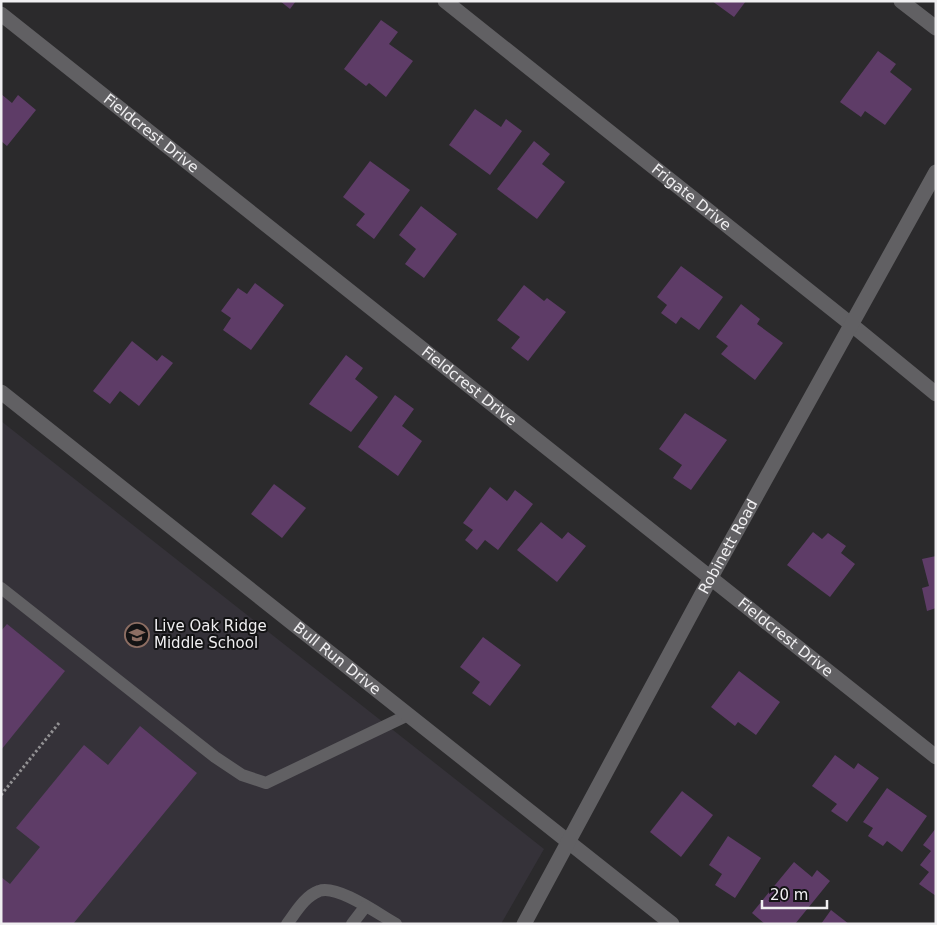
<svg xmlns="http://www.w3.org/2000/svg" width="937" height="925" font-family="'DejaVu Sans',sans-serif">
  <style>
    .built { fill: #353239 }
    .building { fill: #5e3c67 }
    .lines { fill: none; stroke-linecap: round; stroke-linejoin: round }
    .path { stroke: #929193; stroke-width: 3; stroke-dasharray: 2.5 2.5; stroke-linecap: butt }
    .lane { stroke: #616063; stroke-width: 12 }
    .street { stroke: #616063; stroke-width: 15 }
    .secondary { stroke: #616063; stroke-width: 15 }
    .labels { text-anchor: middle; dominant-baseline: central; stroke-width: 4; stroke-linejoin: round; paint-order: stroke }
    .street-label { font-size: 15px; fill: #f0eff1; stroke: #131314 }
    .poi-label { font-size: 15px; fill: #f0eff1; stroke: #131314; text-anchor: start }
  </style>
  <rect width="100%" height="100%" fill="#2b2a2c"/>
  <polygon class="built" points="1,421 544,849 501,924 1,924"/>
  <g class="building">
    <polygon points="280,1 296,1 290,9"/>
    <polygon points="712,1 746,1 734,17"/>
    <polygon points="381,20 398,32 389,44 413,61 386,97 369,83 366,86 344,69"/>
    <polygon points="878,51 896,64 890,72 912,89 885,125 865,111 861,117 840,102"/>
    <polygon points="1,94 12,103 18,95 36,110 7,146 1,141"/>
    <polygon points="475,109 501,127 506,119 522,131 490,175 449,145"/>
    <polygon points="534,141 550,154 542,164 565,182 537,219 497,189"/>
    <polygon points="370,161 410,190 374,239 356,225 365,214 343,197"/>
    <polygon points="421,206 457,234 424,278 405,264 416,249 399,235"/>
    <polygon points="681,266 723,297 699,330 681,317 676,324 661,313 667,305 657,297"/>
    <polygon points="255,283 284,305 251,350 223,330 231,318 221,311 238,288 247,294"/>
    <polygon points="524,285 544,301 547,298 566,312 528,361 511,348 520,337 497,320"/>
    <polygon points="741,304 760,319 757,324 783,343 755,380 721,354 728,346 716,337"/>
    <polygon points="132,341 157,361 162,355 173,363 139,406 120,391 110,404 93,391"/>
    <polygon points="346,355 363,368 355,379 378,397 351,432 309,404"/>
    <polygon points="395,395 414,409 402,426 422,441 398,476 358,447"/>
    <polygon points="685,413 727,440 691,490 673,478 682,465 659,449"/>
    <polygon points="274,484 306,508 282,538 251,514"/>
    <polygon points="490,487 507,501 515,490 533,504 498,550 485,540 477,550 465,540 473,530 463,523"/>
    <polygon points="541,522 562,539 568,532 586,546 557,582 517,550"/>
    <polygon points="813,532 822,539 828,533 846,546 841,553 855,564 830,597 787,565"/>
    <polygon points="936,556 936,608 927,611 922,588 929,586 922,559"/>
    <polygon points="7,624 65,671 1,750 1,631"/>
    <polygon points="483,637 521,665 490,706 472,693 480,682 460,667"/>
    <polygon points="739,671 780,702 756,735 738,722 735,726 711,707"/>
    <polygon points="140,726 197,773 73,924 1,924 1,877 10,884 40,847 16,828 84,745 108,765"/>
    <polygon points="835,755 854,769 858,763 879,778 847,822 831,811 837,804 812,786"/>
    <polygon points="887,788 927,816 902,852 887,841 883,846 868,836 873,828 863,822"/>
    <polygon points="682,791 713,815 681,857 650,832"/>
    <polygon points="936,828 936,896 919,884 929,872 920,865 931,851 923,845"/>
    <polygon points="728,836 761,858 735,898 715,885 722,874 709,865"/>
    <polygon points="794,862 812,877 817,870 830,881 795,924 765,924 752,913"/>
    <polygon points="831,910 849,924 821,924"/>
  </g>
  <g class="lines">
    <polyline class="path" points="1,795 59,723"/>
    <g class="lane">
      <polyline points="1,588 215,757 242,775 266,783 408,715"/>
      <path d="M 287,924 C 296,912 305,896 319,891 C 337,884 380,915 396,924"/>
      <polyline points="352,924 365,907"/>
    </g>
    <g class="street">
      <path id="s1" d="M 445,1 L 852,325 L 936,394"/>
      <polyline points="901,1 936,28"/>
      <path id="s2" d="M 1,14 L 936,757"/>
      <path id="s3" d="M 1,392 L 672,924"/>
    </g>
    <path class="secondary" id="s4" d="M 524,924 L 710,579 L 936,172"/>
  </g>
  <defs>
    <symbol id="school-ring" viewBox="-11 -11 22 22"><circle r="9.5" fill="#131314" stroke="#8d6e63" stroke-width="1.5"/><path d="M0-5L7-2L0 1L-7-2ZM-4 1L0 2.5L4 1V4Q0 6-4 4Z" fill="#8d6e63"/></symbol>
  </defs>
  <g fill-rule="evenodd">
    <use href="#school-ring" x="123" y="621" width="28" height="28"/>
  </g>
  <g class="labels">
    <g class="street-label">
      <text stroke="none"><textPath href="#s2" startOffset="192">Fieldcrest Drive</textPath></text>
      <text stroke="none"><textPath href="#s1" startOffset="315">Frigate Drive</textPath></text>
      <text stroke="none"><textPath href="#s2" startOffset="598">Fieldcrest Drive</textPath></text>
      <text stroke="none"><textPath href="#s4" startOffset="429">Robinett Road</textPath></text>
      <text stroke="none"><textPath href="#s2" startOffset="1002">Fieldcrest Drive</textPath></text>
      <text stroke="none"><textPath href="#s3" startOffset="429">Bull Run Drive</textPath></text>
    </g>
    <g class="poi-label">
      <text x="154" y="626">Live Oak Ridge<tspan x="154" dy="17">Middle School</tspan></text>
    </g>
  </g>
  <rect width="937" height="925" fill="none" stroke="#f0eff1" stroke-width="5"/>
  <path d="M762 900v8h65v-8" fill="none" stroke="#f0eff1" stroke-width="2.5"/>
  <text x="770" y="900" font-size="15" fill="#f0eff1" stroke="#131314" stroke-width="4" paint-order="stroke">20 m</text>
</svg>
